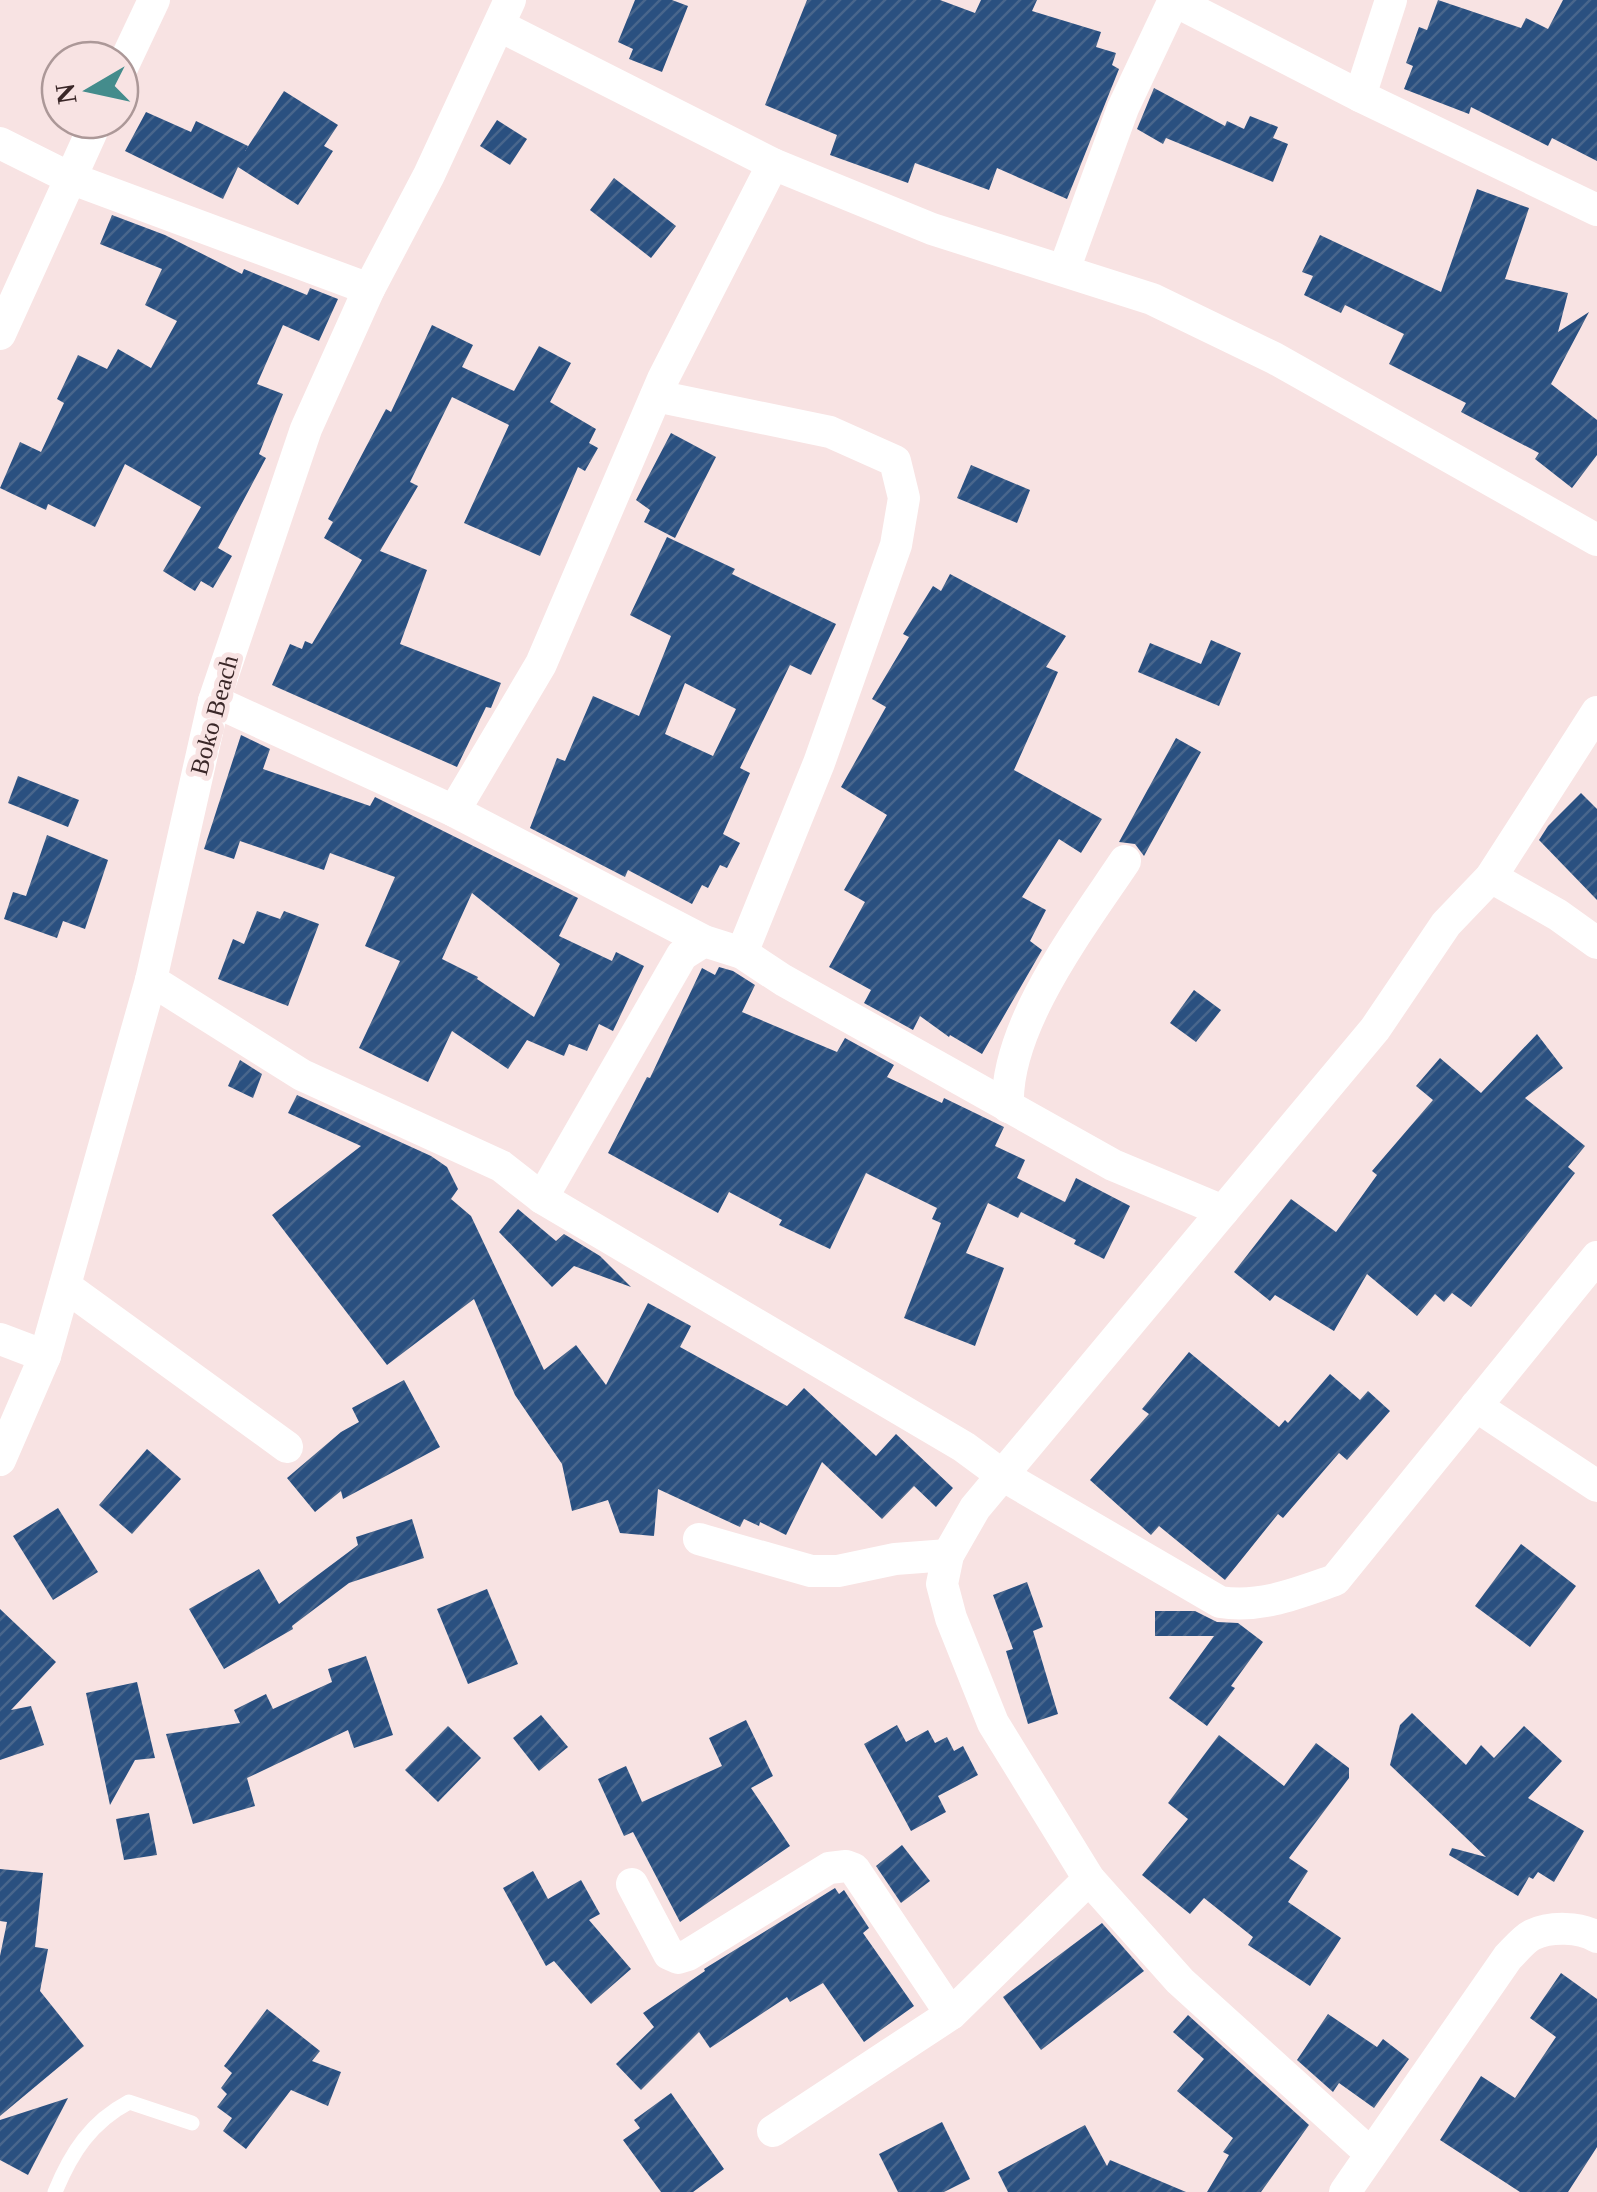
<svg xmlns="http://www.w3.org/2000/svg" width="1597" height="2192" font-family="'Times New Roman',serif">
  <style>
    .building { fill: url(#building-hatch); fill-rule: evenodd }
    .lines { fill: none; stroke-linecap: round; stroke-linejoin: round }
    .service { stroke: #fff; stroke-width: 15 }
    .minor { stroke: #fff; stroke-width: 32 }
    .labels { text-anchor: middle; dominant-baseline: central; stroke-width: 10; stroke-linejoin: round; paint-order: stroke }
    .street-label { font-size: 25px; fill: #3a2728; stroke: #f8e3e3 }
  </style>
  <defs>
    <pattern id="building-hatch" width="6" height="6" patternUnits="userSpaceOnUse" patternTransform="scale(2.5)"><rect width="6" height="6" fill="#2a5080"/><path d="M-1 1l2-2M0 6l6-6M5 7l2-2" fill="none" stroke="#49668c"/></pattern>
  </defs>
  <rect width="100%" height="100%" fill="#f8e3e3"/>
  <g class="building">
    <polygon points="635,0 672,0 688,6 662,72 629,59 633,49 618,42"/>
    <polygon points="807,0 940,0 975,13 981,0 1037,0 1032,11 1101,32 1096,47 1116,53 1112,65 1119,69 1067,199 997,168 989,190 915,163 908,183 830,155 837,135 765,105"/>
    <polygon points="1438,0 1521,28 1526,18 1548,29 1563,0 1597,0 1597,161 1552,138 1548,146 1471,107 1469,114 1404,89 1413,66 1406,63 1419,27 1427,30"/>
    <polygon points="1154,88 1225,126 1227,121 1244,129 1250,116 1278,127 1273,138 1288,144 1273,182 1166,138 1163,144 1137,129"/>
    <polygon points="284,91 338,125 324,146 333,151 298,205 238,167 223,199 125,151 146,112 191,132 196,121 248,146 245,151"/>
    <polygon points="497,120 527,139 510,165 480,146"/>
    <polygon points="614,178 676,226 651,258 590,210"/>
    <polygon points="1477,189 1529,208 1505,279 1568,293 1558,332 1589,312 1551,384 1597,420 1597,455 1572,488 1535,459 1539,453 1461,412 1466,403 1389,364 1404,334 1345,305 1341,313 1304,295 1313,276 1302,272 1320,235 1441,292"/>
    <polygon points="112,215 165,235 242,274 244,269 307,295 310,288 338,299 319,341 283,325 257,384 283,394 259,454 266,458 218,548 232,556 213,588 201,581 195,591 163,571 201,507 125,464 95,527 48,504 46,510 0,488 20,442 41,452 64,403 57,399 78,355 107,369 118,349 151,368 177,321 145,305 162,269 100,244"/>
    <polygon points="432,325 473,345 462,367 514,391 539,346 571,363 550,402 596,429 589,443 598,448 585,471 578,467 540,556 464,523 509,425 452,397 410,482 418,486 380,551 427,570 400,644 501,683 491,708 486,707 457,767 272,685 290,644 302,649 305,641 312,644 362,560 324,538 333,522 328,519 386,409 391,412"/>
    <polygon points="671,433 716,457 675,538 644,522 650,510 636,500"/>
    <polygon points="971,465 1030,490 1017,523 957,498"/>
    <path d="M 667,537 L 735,569 L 732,574 L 836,624 L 811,675 L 790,665 L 740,768 L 750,773 L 723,834 L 740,843 L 727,868 L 720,865 L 708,888 L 702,885 L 692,904 L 628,870 L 625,877 L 530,828 L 557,758 L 565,761 L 593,696 L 639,716 L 671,636 L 630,615 ZM 685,683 L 736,709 L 713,756 L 665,734 Z"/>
    <polygon points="950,574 1066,636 1046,667 1058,672 1014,770 1102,819 1081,853 1059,839 1022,897 1046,910 1030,941 1042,950 982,1054 950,1035 949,1037 920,1016 913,1030 864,1003 871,990 829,967 865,902 844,890 887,815 841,787 886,707 872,699 909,637 903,634 933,586 941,591"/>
    <polygon points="1211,640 1241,653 1219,706 1138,672 1150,643 1201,664"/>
    <path d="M 241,735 L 270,749 L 263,769 L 370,806 L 375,797 L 578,898 L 559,936 L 612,961 L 616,952 L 644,966 L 613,1031 L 599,1024 L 587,1051 L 569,1044 L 564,1056 L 527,1040 L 508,1069 L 452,1031 L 428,1082 L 359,1048 L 400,961 L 365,946 L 395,877 L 330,853 L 324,870 L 240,841 L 234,859 L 204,849 ZM 472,893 L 560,964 L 534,1017 L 477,979 L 478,977 L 442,959 Z"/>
    <polygon points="1176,738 1201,752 1144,856 1135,844 1119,842"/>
    <polygon points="18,776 79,800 68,827 8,803"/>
    <polygon points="1581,793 1597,809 1597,900 1539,840 1548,826"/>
    <polygon points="47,835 108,860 85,929 63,921 57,938 4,919 13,892 26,896"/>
    <polygon points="257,911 280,919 284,911 319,924 288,1006 218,979 233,939 244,944"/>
    <polygon points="719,967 733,971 755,985 742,1012 837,1052 845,1038 894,1065 887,1077 942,1103 944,1098 1004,1127 995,1146 1025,1160 1017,1178 1065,1202 1076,1178 1130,1206 1104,1259 1074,1244 1076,1240 1021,1212 1018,1218 988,1203 966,1253 1004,1268 975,1346 904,1318 941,1223 932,1219 937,1208 866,1173 830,1249 779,1225 782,1220 729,1192 718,1213 608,1153 647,1077 650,1078 702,968 715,975"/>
    <polygon points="1194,990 1221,1010 1196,1042 1170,1023"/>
    <polygon points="1537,1034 1563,1068 1525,1098 1585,1146 1568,1167 1575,1173 1471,1307 1452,1293 1444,1302 1435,1294 1417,1316 1367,1274 1334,1331 1275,1295 1270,1301 1234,1272 1291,1199 1336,1232 1377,1175 1372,1171 1433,1100 1416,1086 1440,1058 1481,1093"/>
    <polygon points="240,1060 262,1074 253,1098 228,1086"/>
    <polygon points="297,1095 431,1156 447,1167 458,1189 451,1199 471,1216 544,1370 576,1345 606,1385 648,1303 691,1326 680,1347 787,1406 804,1388 876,1456 896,1434 953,1488 936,1507 914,1486 882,1519 822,1462 786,1535 760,1522 759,1526 744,1519 740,1527 658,1489 654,1536 620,1533 608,1500 572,1511 562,1464 515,1395 474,1299 387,1365 272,1215 361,1146 288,1113"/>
    <polygon points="518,1209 556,1241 564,1234 600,1256 631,1287 574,1266 552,1287 499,1232"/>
    <polygon points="1189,1352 1279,1427 1285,1420 1288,1423 1330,1374 1360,1400 1368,1391 1390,1411 1347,1460 1339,1453 1283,1518 1278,1514 1225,1580 1159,1526 1151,1535 1090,1480 1149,1414 1142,1409"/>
    <polygon points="404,1380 440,1447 343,1499 341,1491 315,1512 287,1478 341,1432 359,1422 352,1408"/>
    <polygon points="147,1449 181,1479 132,1534 99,1505"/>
    <polygon points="58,1508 98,1572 53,1600 13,1536"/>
    <polygon points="412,1519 424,1558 349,1583 292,1626 293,1629 224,1669 189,1609 259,1569 279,1604 358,1545 356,1537"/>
    <polygon points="1521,1544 1576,1586 1530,1647 1475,1606"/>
    <polygon points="1027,1582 1043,1627 1033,1631 1058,1714 1028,1724 1006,1651 1013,1649 993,1595"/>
    <polygon points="487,1589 518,1664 468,1684 437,1609"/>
    <polygon points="0,1609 56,1662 11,1710 31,1706 44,1745 0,1760"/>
    <polygon points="1155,1611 1195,1611 1217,1622 1238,1623 1263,1642 1231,1686 1235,1688 1207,1726 1169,1698 1214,1636 1155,1636"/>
    <polygon points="366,1656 393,1735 354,1748 348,1730 247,1778 255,1806 193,1824 166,1734 240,1723 234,1710 266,1694 273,1709 332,1682 328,1669"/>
    <polygon points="137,1682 155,1758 135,1760 110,1805 86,1693"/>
    <polygon points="1412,1713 1466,1765 1481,1745 1494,1758 1524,1726 1562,1761 1528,1798 1584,1831 1554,1882 1538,1872 1533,1879 1529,1877 1518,1896 1449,1855 1452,1848 1486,1857 1390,1765 1400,1725"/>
    <polygon points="541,1715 568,1747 539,1771 513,1738"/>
    <polygon points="746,1720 773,1776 751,1788 790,1846 680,1922 633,1832 624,1836 598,1779 626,1766 642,1802 722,1766 709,1738"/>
    <polygon points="897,1725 906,1742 928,1730 935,1743 947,1737 954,1751 963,1746 978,1775 938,1796 946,1812 911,1831 864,1744"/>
    <polygon points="448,1726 481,1758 438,1802 405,1770"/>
    <polygon points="1219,1735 1284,1786 1316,1743 1349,1768 1349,1778 1289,1858 1308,1871 1288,1902 1341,1938 1310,1986 1248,1945 1253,1937 1204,1898 1190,1914 1142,1875 1188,1819 1168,1803"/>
    <polygon points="149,1813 157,1855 124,1860 116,1819"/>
    <polygon points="902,1845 930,1881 901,1903 876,1866"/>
    <polygon points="0,1869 43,1873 35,1947 48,1949 40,1991 84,2046 0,2116 0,1956 7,1922 0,1921"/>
    <polygon points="533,1871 548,1899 581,1880 600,1914 589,1920 631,1969 591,2004 554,1961 546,1966 503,1888"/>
    <polygon points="835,1888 839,1894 844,1890 869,1928 863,1933 914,2006 864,2042 823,1983 790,2002 787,1997 710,2048 699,2032 641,2090 616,2064 654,2027 643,2013 705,1971 704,1969"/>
    <polygon points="1102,1923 1144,1971 1041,2050 1003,1997"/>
    <polygon points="1561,1973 1597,1999 1597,2147 1568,2192 1520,2192 1440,2140 1481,2076 1515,2098 1556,2037 1530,2018"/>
    <polygon points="267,2009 320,2051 312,2061 341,2072 328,2106 291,2090 246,2149 223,2131 232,2118 217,2107 227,2094 221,2088 232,2073 224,2066"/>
    <polygon points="1328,2014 1377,2047 1383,2039 1409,2059 1374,2108 1339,2083 1333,2092 1297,2060"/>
    <polygon points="1188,2015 1309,2125 1261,2192 1207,2192 1229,2155 1223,2152 1233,2138 1177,2091 1204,2059 1173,2032"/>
    <polygon points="671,2093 724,2169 693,2192 661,2192 623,2140 640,2128 634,2120"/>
    <polygon points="68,2098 28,2175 0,2160 0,2120"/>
    <polygon points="942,2122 970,2179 944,2192 898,2192 879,2154"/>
    <polygon points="1085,2125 1107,2166 1110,2160 1186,2192 1008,2192 998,2172"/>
  </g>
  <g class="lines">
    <path class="service" d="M 55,2192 C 71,2153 91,2122 129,2102 L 192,2123"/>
    <g class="minor">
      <polyline points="1173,0 1360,96 1597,210"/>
      <polyline points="500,26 773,164 932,229 1152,299 1274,358 1597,540"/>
      <polyline points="120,72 154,0"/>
      <polyline points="1360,96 1391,0"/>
      <polyline points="0,143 70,178 369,289"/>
      <polyline points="1064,270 1123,108 1174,0"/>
      <polyline points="0,334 97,120"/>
      <polyline points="656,396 830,432 895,461 904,498 896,545 819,763 742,953"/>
      <polyline points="214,701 454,811 704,941 742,953 783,980 1113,1165 1223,1211"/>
      <polyline points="454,811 541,664 663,379 773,164"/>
      <polyline points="1491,877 1558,915 1597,943"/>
      <path d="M 151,980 L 302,1075 L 501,1166 L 542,1198 L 964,1447 L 1002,1475 L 1220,1602 C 1261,1608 1295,1594 1335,1580 L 1597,1257"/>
      <path d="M 1008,1107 C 1004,1027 1081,927 1125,861"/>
      <polyline points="542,1198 682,955 704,941"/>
      <polyline points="65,1286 287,1447"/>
      <polyline points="0,1339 45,1356"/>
      <polyline points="1476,1406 1597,1486"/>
      <polyline points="0,1460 45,1356 151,980 214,701 306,429 369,289 429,175 510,0"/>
      <polyline points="699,1539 811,1571 838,1571 895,1559 948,1555"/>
      <polyline points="632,1884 669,1954 678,1958 688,1955 829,1868 846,1866 854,1869 951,2014"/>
      <polyline points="773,2131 951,2014 1089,1879"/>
      <polyline points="1371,2154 1180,1981 1089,1879 993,1723 951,1618 942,1584 948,1555 975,1508 1375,1029 1446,924 1491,877 1597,712"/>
      <path d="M 1345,2192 L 1508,1957 C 1515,1950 1524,1939 1532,1935 C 1551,1926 1580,1927 1597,1937"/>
    </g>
  </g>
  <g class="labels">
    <g class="street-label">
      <text transform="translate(214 715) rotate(-75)">Boko Beach</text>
    </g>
  </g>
  <g transform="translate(90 90) rotate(261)"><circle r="48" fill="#f8e3e3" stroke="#ac9898" stroke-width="2.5"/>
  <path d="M0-8L18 38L0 25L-18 38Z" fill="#448c8c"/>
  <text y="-15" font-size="28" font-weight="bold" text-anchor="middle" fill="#3a2728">N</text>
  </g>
</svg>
